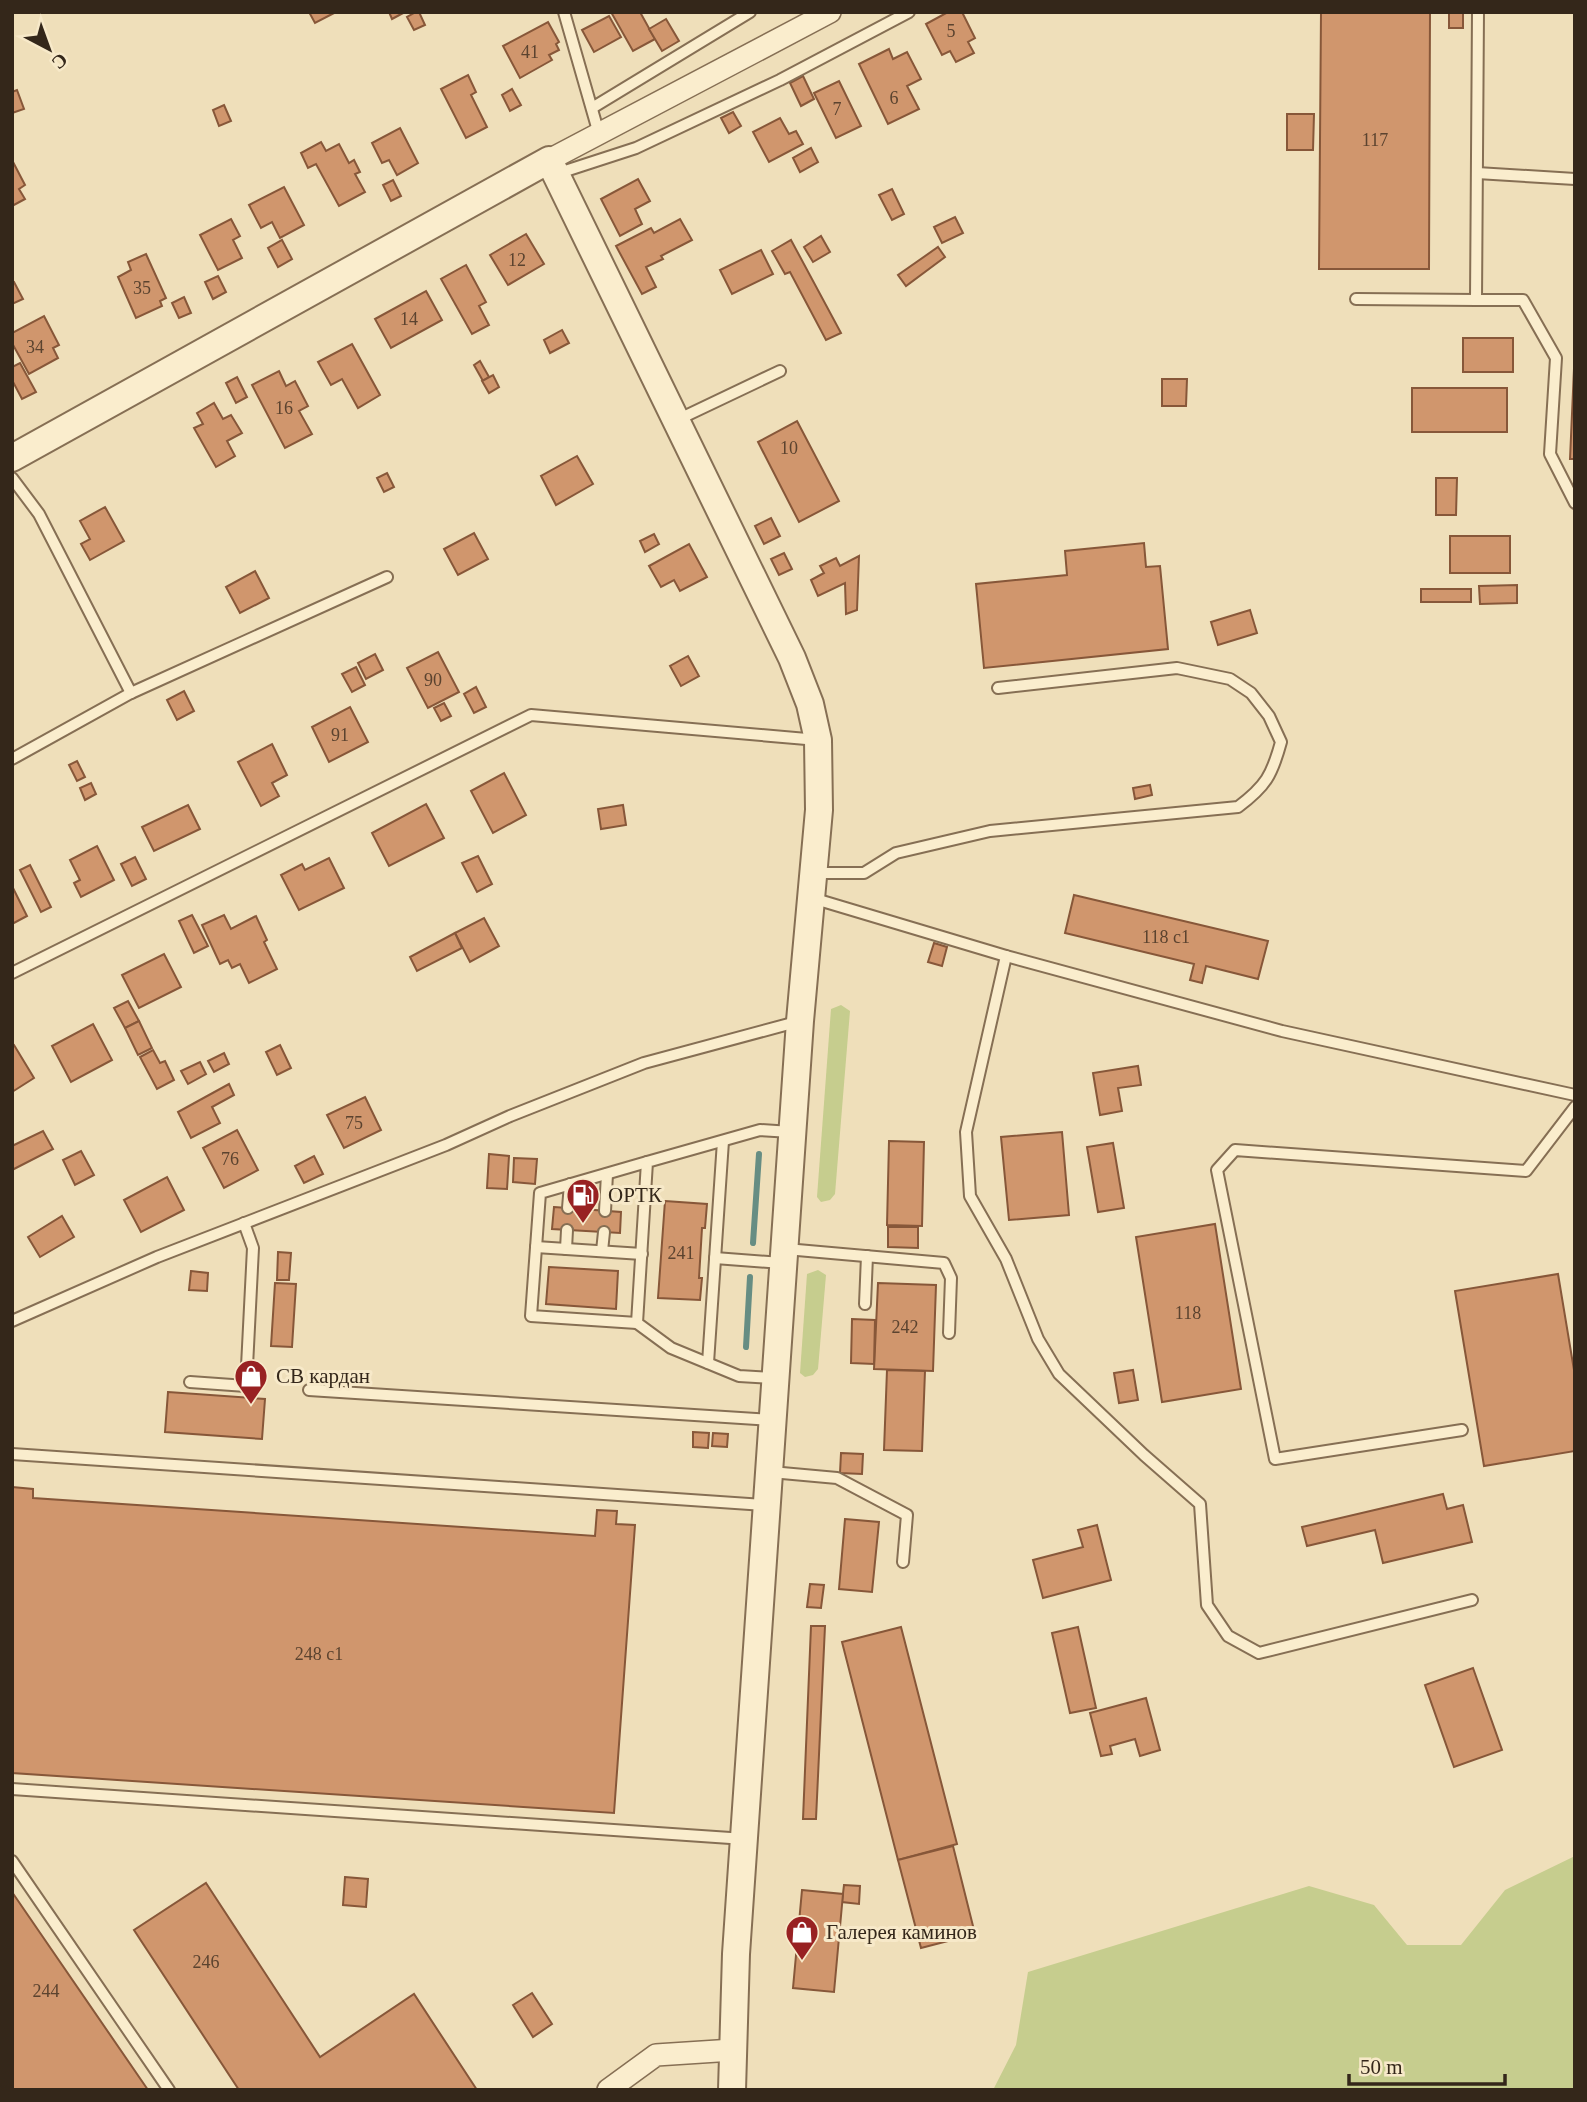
<svg xmlns="http://www.w3.org/2000/svg" width="1587" height="2102" font-family="'Times New Roman',serif">
  <style>
    .green { fill: #c6cd8e }
    .lines { fill: none; stroke-linecap: round; stroke-linejoin: round }
    .stream { stroke: #668d83; stroke-width: 6 }
    .building { fill: #d0966d; stroke: #875739; stroke-width: 2 }
    .service-casing { stroke: #866f54; stroke-width: 14 }
    .minor-casing { stroke: #866f54; stroke-width: 24 }
    .tertiary-casing { stroke: #866f54; stroke-width: 30 }
    .service { stroke: #faedcd; stroke-width: 10 }
    .minor { stroke: #faedcd; stroke-width: 21 }
    .tertiary { stroke: #faedcd; stroke-width: 26 }
    .labels { text-anchor: middle; dominant-baseline: central; stroke-width: 6; stroke-linejoin: round; paint-order: stroke }
    .number-label { font-size: 18px; fill: #5b432f }
    .poi-label { font-size: 21px; fill: #34271a; stroke: #f7e9c9; text-anchor: start }
  </style>
  <rect width="100%" height="100%" fill="#efdfba"/>
  <g class="green">
    <polygon points="841,1005 850,1011 835,1194 830,1200 821,1202 817,1197 831,1009"/>
    <polygon points="818,1270 826,1275 818,1369 813,1375 805,1377 800,1373 807,1274"/>
    <polygon points="1575,1856 1575,2090 993,2090 1016,2045 1028,1972 1309,1886 1374,1905 1407,1945 1461,1945 1505,1890"/>
  </g>
  <g class="lines">
    <g class="stream">
      <polyline points="753,1243 759,1154"/>
      <polyline points="746,1347 750,1277"/>
    </g>
  </g>
  <g class="building">
    <polygon points="309,12 336,12 315,23"/>
    <polygon points="389,12 405,12 392,19"/>
    <polygon points="416,12 419,12 425,25 414,30 407,17"/>
    <polygon points="611,12 640,12 655,39 633,51"/>
    <polygon points="948,12 962,12 975,38 968,42 974,53 956,62 950,51 942,55 926,24"/>
    <polygon points="1321,12 1430,12 1429,269 1319,269"/>
    <rect x="1449" y="12" width="14" height="16"/>
    <polygon points="609,16 621,37 594,52 582,30"/>
    <polygon points="666,19 679,41 662,51 649,29"/>
    <polygon points="548,22 559,42 556,44 559,50 549,55 552,60 520,78 503,46"/>
    <polygon points="889,49 893,59 907,52 921,79 907,86 919,109 888,124 859,64"/>
    <polygon points="468,75 476,92 471,95 487,127 466,138 441,89"/>
    <polygon points="803,76 814,99 801,106 790,83"/>
    <polygon points="839,81 861,126 836,138 814,93"/>
    <polygon points="512,89 521,105 510,111 502,95"/>
    <polygon points="17,90 24,109 12,113 12,92"/>
    <polygon points="224,105 231,121 219,126 213,110"/>
    <polygon points="733,112 741,126 729,133 721,118"/>
    <polygon points="1287,114 1314,114 1313,150 1287,150"/>
    <polygon points="780,118 789,134 796,131 803,144 769,162 753,132"/>
    <polygon points="400,128 418,163 397,175 389,160 382,163 372,143"/>
    <polygon points="321,142 326,151 339,144 349,163 354,160 360,172 355,174 365,192 339,206 316,164 308,168 301,153"/>
    <polygon points="811,148 818,162 800,172 793,158"/>
    <polygon points="12,160 25,185 19,189 25,199 12,206"/>
    <polygon points="638,179 650,201 635,209 642,224 620,236 601,199"/>
    <polygon points="393,180 401,196 391,201 383,185"/>
    <polygon points="284,187 304,225 280,238 272,222 261,228 249,205"/>
    <polygon points="892,189 904,214 892,220 879,195"/>
    <polygon points="955,217 963,233 942,243 934,227"/>
    <polygon points="231,219 240,236 233,240 242,258 218,270 200,235"/>
    <polygon points="680,219 692,240 661,256 663,259 646,267 656,287 642,294 616,246 651,228 654,233"/>
    <polygon points="526,234 544,264 508,285 490,255"/>
    <polygon points="821,236 830,252 813,262 804,247"/>
    <polygon points="282,240 292,259 278,267 268,248"/>
    <polygon points="791,240 841,333 826,340 790,272 785,274 772,251"/>
    <polygon points="938,247 945,257 906,286 898,275"/>
    <polygon points="761,250 773,274 732,294 720,270"/>
    <polygon points="146,254 166,298 160,301 162,306 136,318 118,277 131,270 128,262"/>
    <polygon points="466,265 486,302 479,306 489,325 472,334 441,279"/>
    <polygon points="218,276 226,292 213,299 205,282"/>
    <polygon points="14,282 23,299 12,304 12,283"/>
    <polygon points="426,291 442,320 391,348 375,319"/>
    <polygon points="184,297 191,313 179,318 172,303"/>
    <polygon points="44,316 59,345 53,348 58,358 29,374 12,343 12,333"/>
    <polygon points="562,330 569,343 550,353 544,340"/>
    <rect x="1463" y="338" width="50" height="34"/>
    <polygon points="352,344 380,395 358,408 342,379 331,385 318,362"/>
    <polygon points="1575,346 1575,459 1570,459"/>
    <polygon points="480,361 489,377 483,381 474,365"/>
    <polygon points="20,363 36,392 22,399 12,380 12,367"/>
    <polygon points="279,371 286,386 295,381 308,406 299,411 312,434 285,448 252,385"/>
    <polygon points="493,375 499,387 489,393 482,381"/>
    <polygon points="237,377 247,397 236,403 226,383"/>
    <polygon points="1162,379 1187,379 1186,406 1162,406"/>
    <rect x="1412" y="388" width="95" height="44"/>
    <polygon points="214,403 223,419 231,415 242,433 227,441 235,456 216,467 194,428 203,424 197,413"/>
    <polygon points="797,421 839,501 799,522 758,442"/>
    <polygon points="577,456 593,484 556,505 541,476"/>
    <polygon points="387,473 394,487 384,492 377,478"/>
    <polygon points="1436,478 1457,478 1456,515 1436,515"/>
    <polygon points="105,507 124,541 90,560 81,544 90,539 80,521"/>
    <polygon points="771,518 780,536 764,544 755,526"/>
    <polygon points="474,533 488,559 458,575 444,549"/>
    <polygon points="654,534 659,544 645,552 640,541"/>
    <rect x="1450" y="536" width="60" height="37"/>
    <polygon points="1144,543 1146,567 1160,566 1168,649 984,668 976,584 1067,575 1065,551"/>
    <polygon points="689,544 707,577 680,591 674,580 661,587 649,566"/>
    <polygon points="784,553 792,569 779,575 771,559"/>
    <polygon points="859,556 857,610 846,614 845,583 818,596 811,580 824,573 820,566 836,558 840,566"/>
    <polygon points="255,571 269,598 240,613 226,587"/>
    <polygon points="1517,585 1517,603 1480,604 1479,586"/>
    <rect x="1421" y="589" width="50" height="13"/>
    <polygon points="1250,610 1257,633 1218,645 1211,622"/>
    <polygon points="438,652 459,692 428,708 407,668"/>
    <polygon points="375,654 383,670 366,679 358,663"/>
    <polygon points="688,656 699,676 681,686 670,666"/>
    <polygon points="356,667 365,685 352,692 342,674"/>
    <polygon points="476,687 486,707 474,713 464,694"/>
    <polygon points="184,691 194,711 177,720 167,700"/>
    <polygon points="444,703 451,716 441,721 434,708"/>
    <polygon points="350,707 368,742 329,762 312,727"/>
    <polygon points="272,744 287,775 272,783 279,796 261,806 238,762"/>
    <polygon points="77,761 85,777 77,781 69,765"/>
    <polygon points="504,773 526,815 493,833 471,791"/>
    <polygon points="91,783 96,794 85,800 80,788"/>
    <polygon points="1150,785 1152,795 1135,799 1133,788"/>
    <polygon points="426,804 444,838 389,866 372,833"/>
    <polygon points="188,805 200,829 154,851 142,827"/>
    <polygon points="623,805 626,825 601,829 598,809"/>
    <polygon points="97,846 114,880 81,897 74,883 80,880 70,860"/>
    <polygon points="478,856 492,884 477,892 462,863"/>
    <polygon points="135,857 146,879 132,886 121,864"/>
    <polygon points="329,858 344,888 299,910 281,875 302,864 305,870"/>
    <polygon points="30,865 51,907 41,912 20,870"/>
    <polygon points="12,886 27,916 12,924"/>
    <polygon points="1074,895 1268,941 1258,979 1206,966 1202,983 1190,980 1194,964 1065,933"/>
    <polygon points="192,915 208,946 194,953 179,921"/>
    <polygon points="224,915 231,929 256,916 267,940 264,942 277,969 249,983 240,964 232,968 228,960 220,964 202,925"/>
    <polygon points="484,918 499,946 470,962 455,933"/>
    <polygon points="455,933 462,948 417,971 410,957"/>
    <polygon points="934,943 947,947 942,966 928,962"/>
    <polygon points="164,954 181,987 139,1008 122,975"/>
    <polygon points="128,1001 139,1021 125,1028 114,1008"/>
    <polygon points="139,1021 152,1048 138,1055 125,1028"/>
    <polygon points="93,1024 112,1060 71,1082 52,1046"/>
    <polygon points="14,1045 34,1078 12,1092 12,1046"/>
    <polygon points="280,1045 291,1068 277,1075 266,1052"/>
    <polygon points="153,1050 160,1063 165,1061 174,1080 157,1089 140,1057"/>
    <polygon points="224,1053 229,1064 214,1072 208,1061"/>
    <polygon points="200,1062 206,1074 188,1084 181,1071"/>
    <polygon points="1138,1066 1141,1085 1118,1088 1122,1111 1100,1115 1093,1073"/>
    <polygon points="229,1084 234,1095 212,1107 220,1123 191,1138 178,1112"/>
    <polygon points="365,1097 381,1130 344,1148 327,1115"/>
    <polygon points="237,1130 258,1170 224,1188 203,1148"/>
    <polygon points="43,1131 53,1149 12,1170 12,1146"/>
    <polygon points="1062,1132 1069,1215 1009,1220 1001,1137"/>
    <polygon points="889,1141 924,1142 922,1226 887,1225"/>
    <polygon points="1113,1143 1124,1208 1098,1212 1087,1147"/>
    <polygon points="81,1151 94,1175 75,1185 63,1160"/>
    <polygon points="489,1154 509,1156 507,1189 487,1188"/>
    <polygon points="314,1156 323,1174 304,1183 295,1166"/>
    <polygon points="514,1158 537,1159 535,1184 513,1182"/>
    <polygon points="167,1177 184,1210 141,1232 124,1200"/>
    <polygon points="665,1201 707,1204 705,1228 702,1228 699,1278 702,1278 700,1300 658,1298"/>
    <polygon points="554,1207 621,1212 620,1233 552,1229"/>
    <polygon points="62,1216 74,1237 40,1257 28,1237"/>
    <polygon points="1215,1224 1241,1389 1162,1402 1136,1237"/>
    <polygon points="888,1227 918,1227 918,1248 888,1247"/>
    <polygon points="278,1252 291,1253 289,1280 277,1280"/>
    <polygon points="549,1267 618,1271 616,1309 546,1304"/>
    <polygon points="191,1271 208,1273 207,1291 189,1290"/>
    <polygon points="1558,1274 1575,1376 1575,1451 1484,1466 1455,1291"/>
    <polygon points="275,1283 296,1284 292,1347 271,1346"/>
    <polygon points="878,1283 936,1285 933,1371 874,1369"/>
    <polygon points="852,1319 875,1320 874,1364 851,1363"/>
    <polygon points="887,1370 925,1371 922,1451 884,1450"/>
    <polygon points="1133,1370 1138,1400 1119,1403 1114,1373"/>
    <polygon points="168,1392 265,1399 262,1439 165,1432"/>
    <polygon points="693,1432 709,1433 708,1448 693,1447"/>
    <polygon points="713,1433 728,1434 727,1447 712,1446"/>
    <polygon points="841,1453 863,1454 862,1474 840,1473"/>
    <polygon points="12,1487 33,1489 33,1498 595,1536 597,1510 617,1511 616,1524 635,1525 614,1813 12,1773"/>
    <polygon points="1443,1494 1447,1509 1463,1505 1472,1542 1383,1563 1375,1530 1307,1546 1302,1527"/>
    <polygon points="845,1519 879,1522 872,1592 839,1589"/>
    <polygon points="1097,1525 1111,1580 1043,1598 1033,1560 1083,1547 1078,1530"/>
    <polygon points="810,1584 824,1585 821,1608 807,1607"/>
    <polygon points="811,1626 825,1626 816,1819 803,1819"/>
    <polygon points="901,1627 957,1844 898,1860 842,1642"/>
    <polygon points="1078,1627 1096,1708 1070,1713 1052,1633"/>
    <polygon points="1473,1668 1502,1750 1454,1767 1425,1685"/>
    <polygon points="1146,1698 1160,1750 1140,1756 1135,1739 1110,1746 1112,1754 1101,1756 1090,1713"/>
    <polygon points="953,1846 975,1934 921,1948 898,1860"/>
    <polygon points="345,1877 368,1879 366,1907 343,1905"/>
    <polygon points="206,1883 320,2057 414,1994 477,2090 239,2090 134,1930"/>
    <polygon points="844,1885 860,1886 859,1904 842,1902"/>
    <polygon points="802,1890 843,1894 834,1992 793,1988"/>
    <polygon points="12,1892 148,2090 12,2090"/>
    <polygon points="532,1993 552,2024 533,2037 513,2005"/>
  </g>
  <g class="lines">
    <defs>
      <g id="service">
        <polyline points="564,12 599,134"/>
        <polyline points="592,108 750,12"/>
        <polyline points="1477,173 1575,179"/>
        <polyline points="556,174 636,148 780,80 909,12"/>
        <polyline points="1356,299 1476,300 1478,12"/>
        <polyline points="1476,300 1523,300 1556,358 1550,454 1575,503"/>
        <polyline points="677,420 780,371"/>
        <polyline points="12,478 39,514 131,693"/>
        <polyline points="12,759 131,693 387,577"/>
        <path d="M 813,873 L 864,873 L 896,853 L 990,831 L 1238,807 C 1266,786 1272,775 1281,742 L 1269,716 L 1251,693 L 1230,679 L 1177,668 L 998,688"/>
        <polyline points="812,898 1006,956 1282,1031 1575,1095"/>
        <polyline points="1006,956 966,1132 970,1196 1006,1259 1038,1339 1059,1374 1144,1455 1200,1504 1207,1605 1228,1636 1259,1653 1472,1600"/>
        <polyline points="12,973 531,715 818,740"/>
        <polyline points="568,1208 570,1184"/>
        <polyline points="605,1211 607,1174"/>
        <polyline points="536,1247 642,1254"/>
        <polyline points="566,1249 567,1230"/>
        <polyline points="786,1249 944,1263 951,1278 949,1333"/>
        <polyline points="602,1251 604,1232"/>
        <polyline points="715,1258 782,1263"/>
        <polyline points="865,1304 867,1256"/>
        <polyline points="12,1321 157,1257 446,1145 510,1116 644,1063 800,1021"/>
        <polyline points="637,1323 531,1316 540,1193 647,1162"/>
        <polyline points="708,1363 723,1141"/>
        <polyline points="774,1378 739,1376 671,1348 637,1323 647,1162 760,1130 791,1132"/>
        <polyline points="190,1382 246,1386 253,1248 244,1223"/>
        <polyline points="309,1390 771,1420"/>
        <polyline points="1462,1430 1275,1459 1217,1170 1235,1150 1526,1171 1575,1107"/>
        <polyline points="12,1454 765,1505"/>
        <polyline points="771,1472 837,1478 907,1515 903,1562"/>
        <polyline points="12,1789 745,1839"/>
        <polyline points="12,1861 169,2090"/>
      </g>
      <g id="minor">
        <polyline points="549,160 830,12"/>
        <polyline points="608,2090 656,2055 733,2050"/>
      </g>
      <polyline id="tertiary" points="12,458 549,160 792,658 810,704 818,740 819,810 800,1021 736,1954 732,2090"/>
    </defs>
    <use href="#service" class="service-casing"/>
    <use href="#minor" class="minor-casing"/>
    <use href="#tertiary" class="tertiary-casing"/>
    <use href="#service" class="service"/>
    <use href="#minor" class="minor"/>
    <use href="#tertiary" class="tertiary"/>
  </g>
  <defs>
    <symbol id="fuel-pin" viewBox="-11 -11 22 30"><path d="M0 17L-7.5 6A9.5 9.5 0 1 1 7.5 6Z" fill="#982122" stroke="#f7e9c9"/><path d="M-5.5-6h7V0h2V4h1.3V-2.5L3-4.5l.8-.8L6-3V5H2.5V1h-1V6h-7ZM-4.2-4.7v3.2H.2V-4.7Z" fill="#fff"/></symbol>
    <symbol id="shop-pin" viewBox="-11 -11 22 30"><path d="M0 17L-7.5 6A9.5 9.5 0 1 1 7.5 6Z" fill="#982122" stroke="#f7e9c9"/><path d="M-5-2.5h2.3a2.7 3.5 0 0 1 5.4 0H5L5.5 6h-11ZM-1.5-2.5h3a1.5 2.3 0 0 0-3 0Z" fill="#fff"/></symbol>
  </defs>
  <g fill-rule="evenodd">
    <use href="#fuel-pin" x="564" y="1176" width="38" height="52"/>
    <use href="#shop-pin" x="232" y="1357" width="38" height="52"/>
    <use href="#shop-pin" x="783" y="1913" width="38" height="52"/>
  </g>
  <g class="labels">
    <g class="number-label">
      <text x="951" y="31">5</text>
      <text x="530" y="52">41</text>
      <text x="894" y="98">6</text>
      <text x="837" y="109">7</text>
      <text x="1375" y="140">117</text>
      <text x="517" y="260">12</text>
      <text x="142" y="288">35</text>
      <text x="409" y="319">14</text>
      <text x="35" y="347">34</text>
      <text x="284" y="408">16</text>
      <text x="789" y="448">10</text>
      <text x="433" y="680">90</text>
      <text x="340" y="735">91</text>
      <text x="1166" y="937">118 с1</text>
      <text x="354" y="1123">75</text>
      <text x="230" y="1159">76</text>
      <text x="681" y="1253">241</text>
      <text x="1188" y="1313">118</text>
      <text x="905" y="1327">242</text>
      <text x="319" y="1654">248 с1</text>
      <text x="206" y="1962">246</text>
      <text x="46" y="1991">244</text>
    </g>
    <g class="poi-label">
      <text x="608" y="1195">ОРТК</text>
      <text x="276" y="1376">СВ кардан</text>
      <text x="826" y="1932">Галерея каминов</text>
    </g>
  </g>
  <rect width="1587" height="2102" fill="none" stroke="#34271a" stroke-width="28"/>
  <g transform="translate(49 49) rotate(139)" stroke="#f7e9c9" stroke-width="5" paint-order="stroke">
  <path d="M0-5L12 26L0 18L-12 26Z" fill="#34271a"/>
  <text y="-10" font-size="19" font-weight="bold" text-anchor="middle" fill="#34271a">С</text>
  </g>
  <path d="M1349 2074v10h156v-10" fill="none" stroke="#34271a" stroke-width="3.5"/>
  <text x="1360" y="2074" font-size="21" fill="#34271a" stroke="#f7e9c9" stroke-width="5" paint-order="stroke">50 m</text>
</svg>
